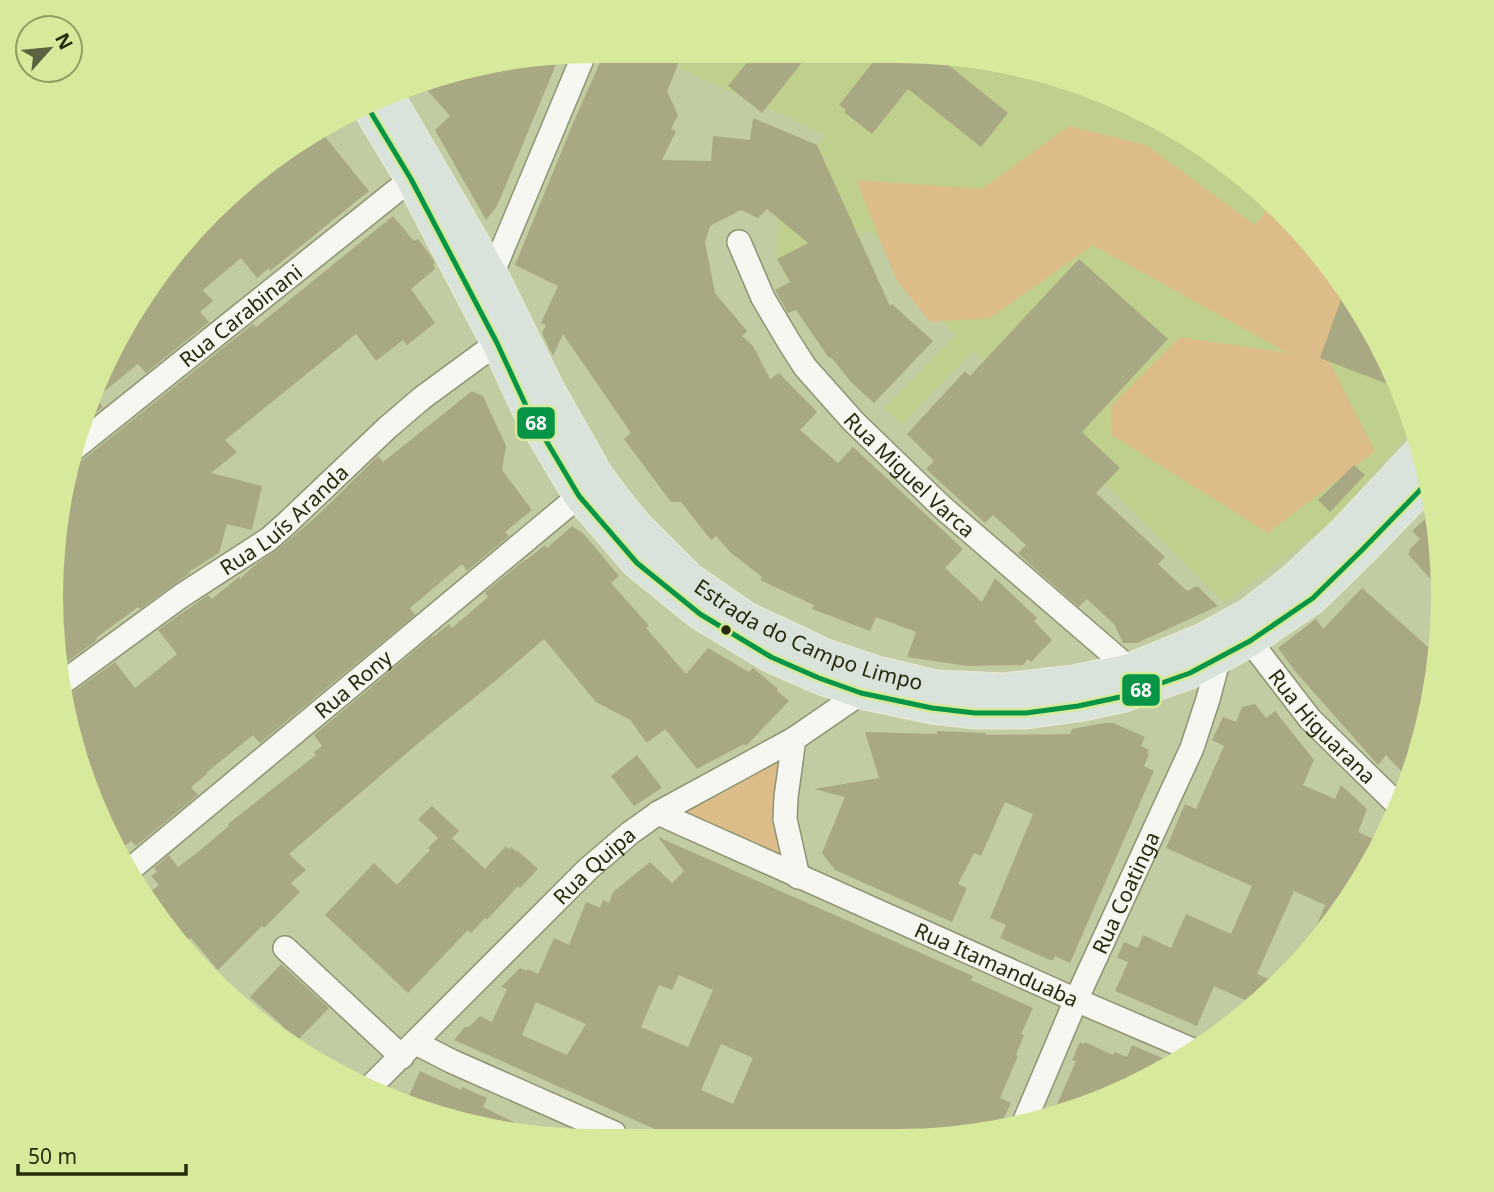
<svg xmlns="http://www.w3.org/2000/svg" width="1494" height="1192" font-family="'Noto Sans',sans-serif">
  <style>
    .built { fill: #bfcf8d }
    .green { fill: #dcbc89 }
    .building { fill: #a8a983; fill-rule: evenodd }
    .lines { fill: none; stroke-linecap: round; stroke-linejoin: round }
    .minor-casing { stroke: #8c9473; stroke-width: 26 }
    .major-casing { stroke: #e3e8d5; stroke-width: 33 }
    .minor { stroke: #f6f7f1; stroke-width: 23 }
    .major { stroke: #d9e3db; stroke-width: 30 }
    .bus-1-casing { stroke: #d7ea9c; stroke-width: 10 }
    .bus-1 { stroke: #069446; stroke-width: 5 }
    .bus-dot { fill: #252b0b; stroke: #d7ea9c; stroke-width: 2.5 }
    .labels { text-anchor: middle; dominant-baseline: central; stroke-width: 6; stroke-linejoin: round; paint-order: stroke }
    .street-label { font-size: 21px; fill: #252b0b; stroke: #d7ea9c }
    .line-badge { stroke: #d7ea9c; stroke-width: 2.5 }
    .badge-label { font-size: 19px; text-anchor: middle; font-weight: bold; fill: #fff }
  </style>
  <rect width="100%" height="100%" fill="#c1cca2"/>
  <polygon class="built" points="686,51 933,52 1074,80 1171,124 1257,186 1370,324 1416,427 1326,527 1224,603 973,351 902,424 884,408 955,336 870,230 785,277 776,253 779,224 767,206 825,135 679,68"/>
  <g class="green">
    <polygon points="1069,126 1146,145 1255,225 1272,203 1343,290 1330,363 1375,451 1268,533 1112,435 1111,406 1180,337 1288,353 1093,245 990,318 930,322 896,279 856,180 982,189"/>
    <polygon points="788,746 781,864 666,812"/>
  </g>
  <g class="building">
    <polygon points="605,51 665,51 664,55 679,62 667,91 678,115 671,129 676,131 662,160 711,161 713,136 750,140 753,118 817,145 890,306 892,304 933,341 874,403 851,382 831,357 829,358 796,310 788,313 776,292 775,290 790,282 777,259 808,243 767,209 758,218 741,210 710,226 705,242 715,293 747,331 742,336 753,346 770,379 779,373 817,412 800,430 838,463 853,447 963,549 945,568 982,602 995,578 1037,618 1034,621 1052,640 1031,662 1028,659 1023,665 968,666 907,657 916,632 876,617 870,631 812,609 814,605 760,580 762,577 730,552 716,536 711,540 681,502 671,502 624,439 631,433 563,334 553,356 542,333 546,325 541,323 558,286 515,265 574,121"/>
    <polygon points="756,51 811,51 762,113 728,86"/>
    <polygon points="860,52 932,52 1008,113 981,147 908,89 872,134 844,112 846,110 839,105 873,62"/>
    <polygon points="560,55 497,206 486,220 435,130 450,116 421,83 455,69"/>
    <polygon points="318,128 369,191 270,271 269,268 257,278 241,258 203,290 213,301 200,312 209,322 146,373 138,364 96,398 103,407 82,424 124,323 211,210"/>
    <polygon points="393,216 414,241 418,239 435,262 433,264 435,269 411,289 435,323 407,345 403,340 376,361 356,334 225,440 237,452 211,473 262,486 252,530 227,524 219,553 189,572 190,573 140,609 138,607 96,638 97,640 60,667 51,595 68,464 74,465 80,462 253,324 256,327"/>
    <polygon points="1079,259 1168,339 1082,432 1120,468 1096,493 1165,557 1158,564 1187,591 1197,586 1218,606 1137,643 1123,643 1114,624 1087,599 1079,607 1033,567 1018,553 1026,545 993,515 985,523 974,513 926,469 934,461 907,434 965,371 970,376"/>
    <polygon points="1344,291 1370,324 1400,389 1320,358"/>
    <polygon points="472,391 483,396 506,446 502,470 532,510 505,532 509,536 467,571 462,564 410,608 415,615 260,743 253,735 206,773 207,774 191,787 198,795 136,846 131,841 117,852 69,737 64,697 70,694 115,662 135,688 177,654 158,630 208,595 212,599 240,576 240,579 256,564 278,549 317,516 378,456 383,462"/>
    <polygon points="1354,465 1365,475 1330,512 1318,500"/>
    <polygon points="1435,510 1439,525 1441,591 1408,554 1410,552 1409,550 1420,539 1412,531"/>
    <polygon points="572,526 583,533 619,576 611,583 649,626 646,628 686,674 708,648 749,672 753,668 778,689 777,691 789,701 746,746 744,744 697,769 665,729 647,743 630,720 596,702 544,639 494,682 422,740 289,854 306,870 291,883 300,892 264,928 262,926 218,970 191,938 180,947 144,897 159,885 151,876 157,872 154,868 169,855 178,867 198,852 229,826 228,824 316,755 314,752 322,746 314,735 432,636 433,637 449,624 452,628 488,597 485,592 526,559 526,560 545,545 547,548"/>
    <polygon points="1362,588 1438,656 1425,738 1409,779 1386,755 1378,765 1295,671 1278,648 1316,619 1323,629"/>
    <polygon points="1255,704 1266,718 1275,711 1314,760 1303,785 1335,799 1341,785 1367,809 1358,832 1383,843 1330,928 1315,945 1310,942 1325,905 1294,891 1257,974 1279,983 1258,1006 1214,986 1197,1026 1115,991 1128,962 1117,958 1124,942 1138,948 1143,935 1171,948 1186,914 1231,934 1252,886 1166,848 1185,804 1196,809 1224,746 1212,740 1223,717 1236,722 1242,707"/>
    <polygon points="1105,723 1113,723 1145,737 1141,746 1149,750 1147,753 1149,754 1144,766 1154,771 1070,963 1055,956 1053,960 1050,960 1000,938 1006,925 990,918 1033,814 1005,802 981,856 974,853 958,884 967,888 952,922 835,870 822,853 845,797 814,789 879,778 865,732 937,734 937,731 986,733 986,735 1070,734 1072,729"/>
    <polygon points="637,755 662,788 634,806 611,776"/>
    <polygon points="432,806 459,831 452,838 485,869 506,846 509,849 511,847 517,852 518,851 538,869 520,888 518,886 487,920 485,918 471,933 468,930 408,993 325,915 374,863 397,885 430,850 428,848 438,838 418,819"/>
    <path d="M 658,837 L 973,976 L 971,980 L 1033,1008 L 1021,1034 L 1024,1035 L 1016,1055 L 1018,1056 L 1000,1098 L 1011,1103 L 999,1129 L 934,1140 L 668,1135 L 454,1040 L 465,1027 L 469,1027 L 480,1016 L 492,1022 L 507,989 L 501,987 L 520,968 L 527,971 L 527,969 L 538,974 L 554,938 L 569,945 L 586,902 L 600,908 L 603,900 L 609,903 L 613,892 L 650,862 L 672,883 L 684,871 ZM 679,975 L 713,990 L 688,1047 L 641,1027 L 659,985 L 672,990 ZM 536,1002 L 586,1024 L 567,1055 L 522,1035 ZM 721,1044 L 753,1058 L 733,1104 L 701,1090 Z"/>
    <polygon points="281,964 329,1008 293,1045 273,1034 282,1025 250,997"/>
    <polygon points="1080,1042 1083,1044 1085,1042 1113,1055 1115,1052 1127,1057 1132,1045 1176,1064 1170,1068 1051,1118 1076,1061 1072,1060"/>
    <polygon points="420,1071 461,1090 462,1087 487,1098 483,1107 534,1132 490,1131 405,1105"/>
  </g>
  <g class="lines">
    <defs>
      <g id="minor">
        <path id="s1" d="M 739,242 L 763,298 L 789,342 L 805,367 L 853,421 L 942,507 L 1130,669"/>
        <polyline points="492,274 585,52"/>
        <path id="s2" d="M 71,451 L 411,179"/>
        <path id="s3" d="M 1250,641 L 1310,719 L 1399,806"/>
        <path id="s4" d="M 62,683 L 181,596 L 269,539 L 287,523 L 387,428 L 422,398 L 497,343"/>
        <polyline points="794,739 786,797 785,819 798,877"/>
        <path id="s5" d="M 658,813 L 1076,1000 L 1195,1051"/>
        <path id="s6" d="M 127,872 L 579,496"/>
        <polyline points="285,948 402,1057"/>
        <polyline points="416,1043 451,1061 614,1133"/>
        <path id="s7" d="M 368,1089 L 588,869 L 630,833 L 658,813 L 794,739 L 861,693"/>
        <path id="s8" d="M 1023,1125 L 1076,1000 L 1192,748 L 1208,699 L 1219,658"/>
      </g>
      <g id="major">
        <path id="s9" d="M 389,97 L 492,274 L 549,390 L 596,473 L 614,498 L 637,526 L 689,578 L 747,618 L 826,655 L 877,672 L 937,686 L 1004,689 L 1074,681 L 1130,669 L 1203,639 L 1249,614 L 1293,580 L 1344,532 L 1421,450"/>
        <polyline points="367,106 411,179 497,343 528,410 579,496 637,563 700,614 771,657 819,678 861,693 932,708 975,713 1026,713 1078,706 1125,696 1190,673 1250,641 1313,598 1361,551 1428,482"/>
      </g>
    </defs>
    <use href="#minor" class="minor-casing"/>
    <use href="#major" class="major-casing"/>
    <use href="#minor" class="minor"/>
    <use href="#major" class="major"/>
    <defs>
      <polyline id="bus-1" points="367,106 411,179 497,343 528,410 579,496 637,563 700,614 771,657 819,678 861,693 932,708 975,713 1026,713 1078,706 1125,696 1190,673 1250,641 1313,598 1361,551 1428,482"/>
    </defs>
    <use href="#bus-1" class="bus-1-casing"/>
    <use href="#bus-1" class="bus-1"/>
  </g>
  <circle class="bus-dot" cx="726" cy="630" r="6"/>
  <g class="labels">
    <g class="street-label">
      <text stroke="none"><textPath href="#s2" startOffset="217">Rua Carabinani</textPath></text>
      <text stroke="none"><textPath href="#s1" startOffset="292">Rua Miguel Varca</textPath></text>
      <text stroke="none"><textPath href="#s4" startOffset="276">Rua Luís Aranda</textPath></text>
      <text stroke="none"><textPath href="#s9" startOffset="704">Estrada do Campo Limpo</textPath></text>
      <text stroke="none"><textPath href="#s6" startOffset="294">Rua Rony</textPath></text>
      <text stroke="none"><textPath href="#s3" startOffset="112">Rua Higuarana</textPath></text>
      <text stroke="none"><textPath href="#s7" startOffset="318">Rua Quipa</textPath></text>
      <text stroke="none"><textPath href="#s8" startOffset="254">Rua Coatinga</textPath></text>
      <text stroke="none"><textPath href="#s5" startOffset="371">Rua Itamanduaba</textPath></text>
    </g>
  </g>
  <path d="M0 0H1494V1192H0ZM596 63H898A533 533 0 0 1 1431 596V596A533 533 0 0 1 898 1129H596A533 533 0 0 1 63 596V596A533 533 0 0 1 596 63Z" fill="#d7ea9c" fill-rule="evenodd"/>
  <g class="line-badge">
    <rect x="516" y="406" width="40" height="34" rx="7" fill="#069446"/>
    <rect x="1121" y="673" width="40" height="34" rx="7" fill="#069446"/>
  </g>
  <g class="badge-label">
    <text x="536" y="430">68</text>
    <text x="1141" y="697">68</text>
  </g>
  <g transform="translate(49 49) rotate(63)"><circle r="33" fill="#d7ea9c" stroke="#909e62" stroke-width="2"/>
  <path d="M0-5L12 26L0 18L-12 26Z" fill="#5c6340"/>
  <text y="-10" font-size="19" font-weight="bold" text-anchor="middle" fill="#252b0b">N</text>
  </g>
  <path d="M18 1164v10h168v-10" fill="none" stroke="#252b0b" stroke-width="3.5"/>
  <text x="28" y="1164" font-size="21" fill="#252b0b" stroke="#d7ea9c" stroke-width="5" paint-order="stroke">50 m</text>
</svg>
